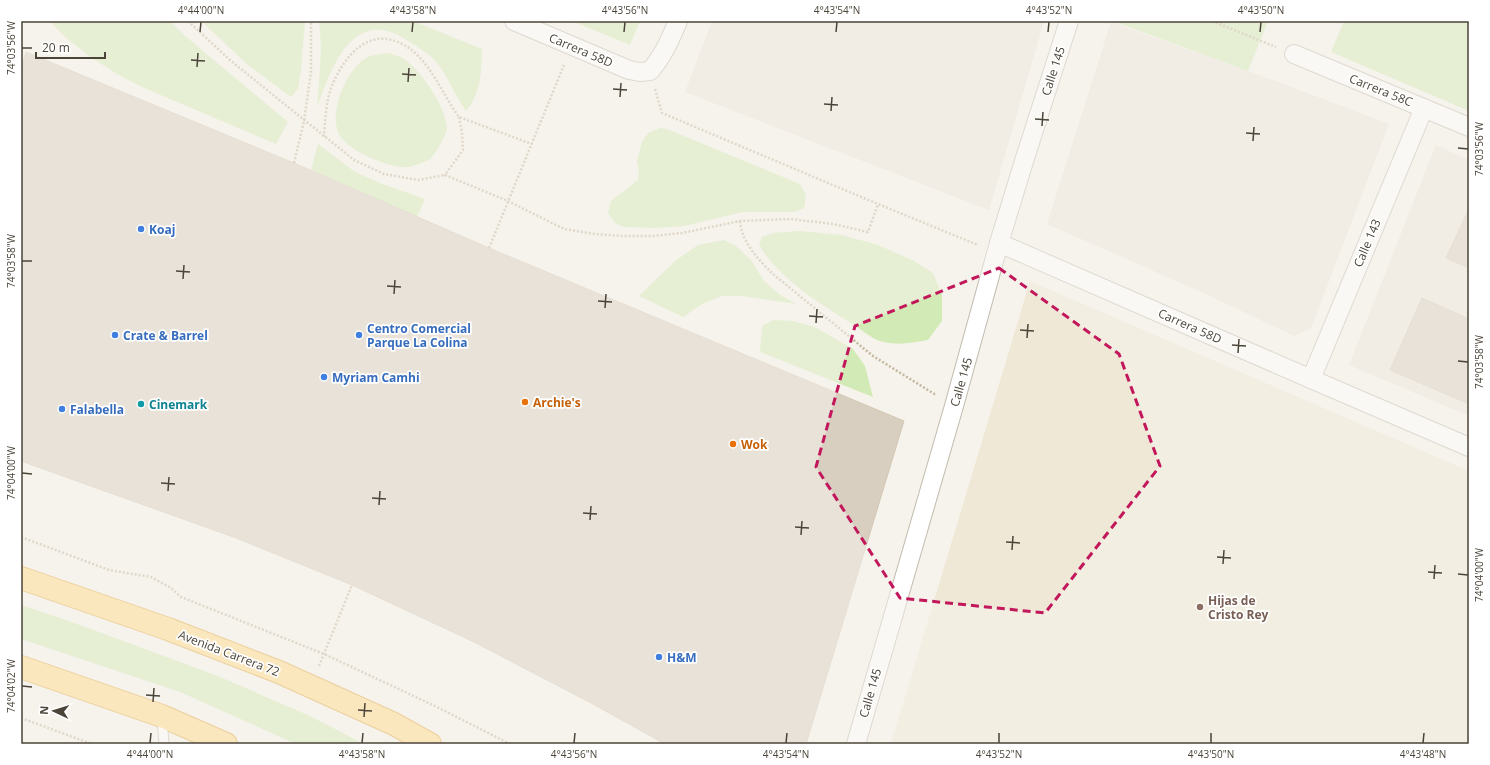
<svg xmlns="http://www.w3.org/2000/svg" width="1490" height="765" font-family="'Open Sans',sans-serif">
  <style>
    .residential { fill: #eae5da }
    .education { fill: #efe8d6 }
    .green { fill: #d2eab5 }
    .building { fill: #d8cfc1; stroke: #d3c7b4 }
    .lines { fill: none; stroke-linecap: round; stroke-linejoin: round }
    .service-casing { stroke: #c2bbae; stroke-width: 11 }
    .minor-casing { stroke: #c2bbae; stroke-width: 20 }
    .trunk-casing { stroke: #e0a43c; stroke-width: 24 }
    .path { stroke: #c4b79f; stroke-width: 2.5; stroke-dasharray: 2 2; stroke-linecap: butt }
    .service { stroke: #fff; stroke-width: 9 }
    .minor { stroke: #fff; stroke-width: 18 }
    .trunk { stroke: #ffd985; stroke-width: 22 }
    .marked { fill: none; stroke: #c2185b; stroke-width: 3; stroke-dasharray: 8 5; stroke-linejoin: round }
    .ticks { fill: none; stroke: #4b4439; stroke-width: 1.5 }
    .shop-dot { fill: #3f7fe0; stroke: #fff; stroke-width: 1.5 }
    .food-dot { fill: #e8710a; stroke: #fff; stroke-width: 1.5 }
    .culture-dot { fill: #0f9aa8; stroke: #fff; stroke-width: 1.5 }
    .education-dot { fill: #8d6e63; stroke: #fff; stroke-width: 1.5 }
    .labels { text-anchor: middle; dominant-baseline: central; stroke-width: 3.5; stroke-linejoin: round; paint-order: stroke }
    .street-label { font-size: 12px; fill: #4b4439; stroke: #fff }
    .shop-label { font-size: 12px; font-weight: bold; fill: #366cbe; stroke: #fff; text-anchor: start }
    .food-label { font-size: 12px; font-weight: bold; fill: #c56008; stroke: #fff; text-anchor: start }
    .culture-label { font-size: 12px; font-weight: bold; fill: #0d838f; stroke: #fff; text-anchor: start }
    .education-label { font-size: 12px; font-weight: bold; fill: #785e54; stroke: #fff; text-anchor: start }
    .neatline { fill: none; stroke: #4b4439; stroke-width: 1.5 }
    .ticks-label { font-size: 10px; text-anchor: middle; fill: #4b4439 }
  </style>
  <rect width="100%" height="100%" fill="#f6f3ec"/>
  <g class="residential">
    <polygon points="712,21 1044,21 989,210 685,92"/>
    <polygon points="1111,22 1281,83 1389,124 1311,328 1294,336 1208,295 1047,224"/>
    <polygon points="1436,145 1469,160 1469,416 1349,365"/>
  </g>
  <polygon class="education" points="1030,281 1469,471 1469,744 891,744"/>
  <g class="green">
    <polygon points="50,21 170,21 184,35 288,122 276,144 142,87 117,74 86,54 63,35"/>
    <polygon points="201,21 305,21 301,70 298,89 291,97 248,65"/>
    <path d="M 319,21 L 413,21 L 482,49 C 481,73 482,91 466,111 C 455,96 449,78 437,63 C 429,53 416,46 405,39 C 352,6 331,69 317,108 C 319,79 323,50 319,21 Z"/>
    <polygon points="572,21 640,21 630,45"/>
    <polygon points="1112,21 1268,21 1248,71"/>
    <polygon points="1344,21 1469,21 1469,111 1331,52"/>
    <path d="M 390,53 C 393,55 398,56 401,57 C 419,67 446,107 447,127 C 447,134 437,151 432,157 C 429,161 421,163 416,165 C 404,170 393,166 381,162 C 368,157 348,148 340,136 C 327,114 346,70 366,58 C 373,54 382,54 390,53 Z"/>
    <polygon points="660,128 667,129 800,184 806,195 804,208 795,212 743,212 684,226 655,228 624,227 615,223 608,213 611,201 638,180 639,172 637,161 642,142 648,133"/>
    <polygon points="318,144 355,172 380,183 425,199 417,217 311,170"/>
    <path d="M 799,231 L 842,235 L 878,245 L 914,261 L 933,273 L 942,295 L 942,321 L 928,340 C 911,343 897,346 880,341 C 871,338 862,330 854,325 C 821,304 779,279 759,245 L 762,237 L 773,233 Z"/>
    <polygon points="724,240 735,245 751,260 764,281 779,294 796,304 741,296 722,296 702,304 683,317 639,296 675,261 698,245"/>
    <polygon points="773,320 793,321 815,327 853,349 865,366 873,397 760,352 762,326"/>
    <polygon points="21,605 69,621 218,676 310,716 364,744 296,744 180,692 21,639"/>
  </g>
  <g class="building">
    <polygon points="26,52 294,163 489,248 904,421 806,744 665,744 591,703 474,642 352,585 236,538 21,461 21,69"/>
    <polygon points="1469,209 1469,268 1446,258"/>
    <polygon points="1422,298 1469,319 1469,404 1390,370"/>
  </g>
  <g class="lines">
    <defs>
      <polyline id="service" points="162,718 164,744"/>
      <g id="minor">
        <path d="M 514,21 L 629,70 L 640,72 L 650,71 C 663,56 670,40 678,21"/>
        <polyline points="1294,54 1469,127"/>
        <polyline points="999,243 1311,379 1469,447"/>
        <polyline points="1311,379 1424,108"/>
        <polyline points="856,744 954,406 999,243 1025,158 1069,21"/>
      </g>
      <g id="trunk">
        <polyline points="21,578 168,629 279,672 394,724 430,744"/>
        <polyline points="21,667 162,716 226,744"/>
      </g>
    </defs>
    <use href="#service" class="service-casing"/>
    <use href="#minor" class="minor-casing"/>
    <use href="#trunk" class="trunk-casing"/>
    <g class="path">
      <polyline points="188,21 231,61 354,160 384,174 418,180 445,175"/>
      <polyline points="1212,21 1276,47"/>
      <polyline points="655,89 662,113 878,204 978,245"/>
      <polyline points="459,117 462,133 463,150 445,175 508,201 564,229 595,234 623,236 652,236 682,233 740,221 791,219 833,224 868,232 878,204"/>
      <path d="M 324,137 C 325,122 326,102 331,88 C 344,56 369,24 406,46 C 431,62 442,94 459,117 L 532,144"/>
      <polyline points="294,163 304,121 311,72 311,21"/>
      <path d="M 740,221 C 742,243 758,259 773,274 L 873,356 L 936,395"/>
      <polyline points="489,248 564,65"/>
      <polyline points="21,537 109,570 151,577 171,588 181,597 324,654 437,707 510,744"/>
      <polyline points="319,666 352,585"/>
      <polyline points="21,718 92,744"/>
    </g>
    <use href="#service" class="service"/>
    <use href="#minor" class="minor"/>
    <use href="#trunk" class="trunk"/>
  </g>
  <path d="M0 0H1490V765H0ZM 999,268 L 1119,354 L 1160,466 L 1045,613 L 900,598 L 816,467 L 855,326 Z" fill="#f6f3ec" fill-opacity=".55" fill-rule="evenodd"/>
  <path class="marked" d="M 999,268 L 1119,354 L 1160,466 L 1045,613 L 900,598 L 816,467 L 855,326 Z"/>
  <path class="ticks" d="M 200,32 L 201,22M 412,32 L 413,22M 624,32 L 625,22M 836,32 L 837,22M 1048,32 L 1049,22M 1260,32 L 1261,22M 22,48 L 32,48M 191,60 L 205,61M 197,67 L 198,53M 402,74 L 416,75M 408,82 L 409,68M 613,89 L 627,90M 620,97 L 621,83M 824,104 L 838,105M 831,111 L 832,97M 1035,119 L 1049,120M 1042,126 L 1043,112M 1246,133 L 1260,134M 1253,141 L 1254,127M 1458,148 L 1468,149M 22,261 L 32,261M 176,271 L 190,272M 183,279 L 184,265M 387,286 L 401,287M 394,294 L 395,280M 598,301 L 612,302M 605,308 L 606,294M 809,316 L 823,317M 816,323 L 817,309M 1020,330 L 1034,331M 1027,338 L 1028,324M 1232,345 L 1246,346M 1238,353 L 1239,339M 1458,361 L 1468,362M 22,473 L 32,474M 161,483 L 175,484M 168,491 L 169,477M 372,498 L 386,499M 379,505 L 380,491M 583,513 L 597,514M 590,520 L 591,506M 795,527 L 809,528M 801,535 L 802,521M 1006,542 L 1020,543M 1012,550 L 1013,536M 1217,557 L 1231,558M 1223,564 L 1224,550M 1428,572 L 1442,573M 1458,574 L 1468,575M 1434,579 L 1435,565M 22,686 L 32,687M 146,695 L 160,696M 153,702 L 154,688M 358,710 L 372,711M 364,717 L 365,703M 150,743 L 151,733M 362,743 L 363,733M 574,743 L 575,733M 786,743 L 787,733M 999,743 L 999,733M 1211,743 L 1211,733M 1423,743 L 1424,733"/>
  <g class="shop-dot">
    <circle cx="141" cy="229" r="4"/>
    <circle cx="115" cy="335" r="4"/>
    <circle cx="359" cy="335" r="4"/>
    <circle cx="324" cy="377" r="4"/>
    <circle cx="62" cy="409" r="4"/>
    <circle cx="659" cy="657" r="4"/>
  </g>
  <g class="food-dot">
    <circle cx="525" cy="402" r="4"/>
    <circle cx="733" cy="444" r="4"/>
  </g>
  <circle class="culture-dot" cx="141" cy="404" r="4"/>
  <circle class="education-dot" cx="1200" cy="607" r="4"/>
  <g class="labels">
    <g class="street-label">
      <text transform="translate(581 50) rotate(23)">Carrera 58D</text>
      <text transform="translate(1053 71) rotate(-72)">Calle 145</text>
      <text transform="translate(1381 90) rotate(22)">Carrera 58C</text>
      <text transform="translate(1367 243) rotate(-67)">Calle 143</text>
      <text transform="translate(1190 326) rotate(24)">Carrera 58D</text>
      <text transform="translate(961 382) rotate(-74)">Calle 145</text>
      <text transform="translate(229 653) rotate(21)">Avenida Carrera 72</text>
      <text transform="translate(870 693) rotate(-74)">Calle 145</text>
    </g>
    <g class="shop-label">
      <text x="149" y="229">Koaj</text>
      <text x="367" y="328">Centro Comercial<tspan x="367" dy="14">Parque La Colina</tspan></text>
      <text x="123" y="335">Crate &amp; Barrel</text>
      <text x="332" y="377">Myriam Camhi</text>
      <text x="70" y="409">Falabella</text>
      <text x="667" y="657">H&amp;M</text>
    </g>
    <g class="food-label">
      <text x="533" y="402">Archie's</text>
      <text x="741" y="444">Wok</text>
    </g>
    <g class="culture-label">
      <text x="149" y="404">Cinemark</text>
    </g>
    <g class="education-label">
      <text x="1208" y="600">Hijas de<tspan x="1208" dy="14">Cristo Rey</tspan></text>
    </g>
  </g>
  <rect width="1490" height="765" fill="none" stroke="#ffffff" stroke-width="44"/>
  <g transform="translate(54 711) rotate(274)" stroke="#ffffff" stroke-width="3" paint-order="stroke">
  <path d="M0-3L7 15L0 10L-7 15Z" fill="#4b4439"/>
  <text y="-6" font-size="11" font-weight="bold" text-anchor="middle" fill="#4b4439">N</text>
  </g>
  <path d="M36 52v6h69v-6" fill="none" stroke="#4b4439" stroke-width="2"/>
  <text x="42" y="52" font-size="12" fill="#4b4439" stroke="#ffffff" stroke-width="3" paint-order="stroke">20 m</text>
  <rect x="22" y="22" width="1446" height="721" class="neatline"/>
  <g class="ticks-label">
    <text x="201" y="14">4°44'00"N</text>
    <text x="413" y="14">4°43'58"N</text>
    <text x="625" y="14">4°43'56"N</text>
    <text x="837" y="14">4°43'54"N</text>
    <text x="1049" y="14">4°43'52"N</text>
    <text x="1261" y="14">4°43'50"N</text>
    <text transform="translate(11 48) rotate(-90)" y="4">74°03'56"W</text>
    <text transform="translate(1479 149) rotate(-90)" y="4">74°03'56"W</text>
    <text transform="translate(11 261) rotate(-90)" y="4">74°03'58"W</text>
    <text transform="translate(1479 362) rotate(-90)" y="4">74°03'58"W</text>
    <text transform="translate(11 473) rotate(-90)" y="4">74°04'00"W</text>
    <text transform="translate(1479 575) rotate(-90)" y="4">74°04'00"W</text>
    <text transform="translate(11 686) rotate(-90)" y="4">74°04'02"W</text>
    <text x="150" y="758">4°44'00"N</text>
    <text x="362" y="758">4°43'58"N</text>
    <text x="574" y="758">4°43'56"N</text>
    <text x="786" y="758">4°43'54"N</text>
    <text x="999" y="758">4°43'52"N</text>
    <text x="1211" y="758">4°43'50"N</text>
    <text x="1423" y="758">4°43'48"N</text>
  </g>
</svg>
